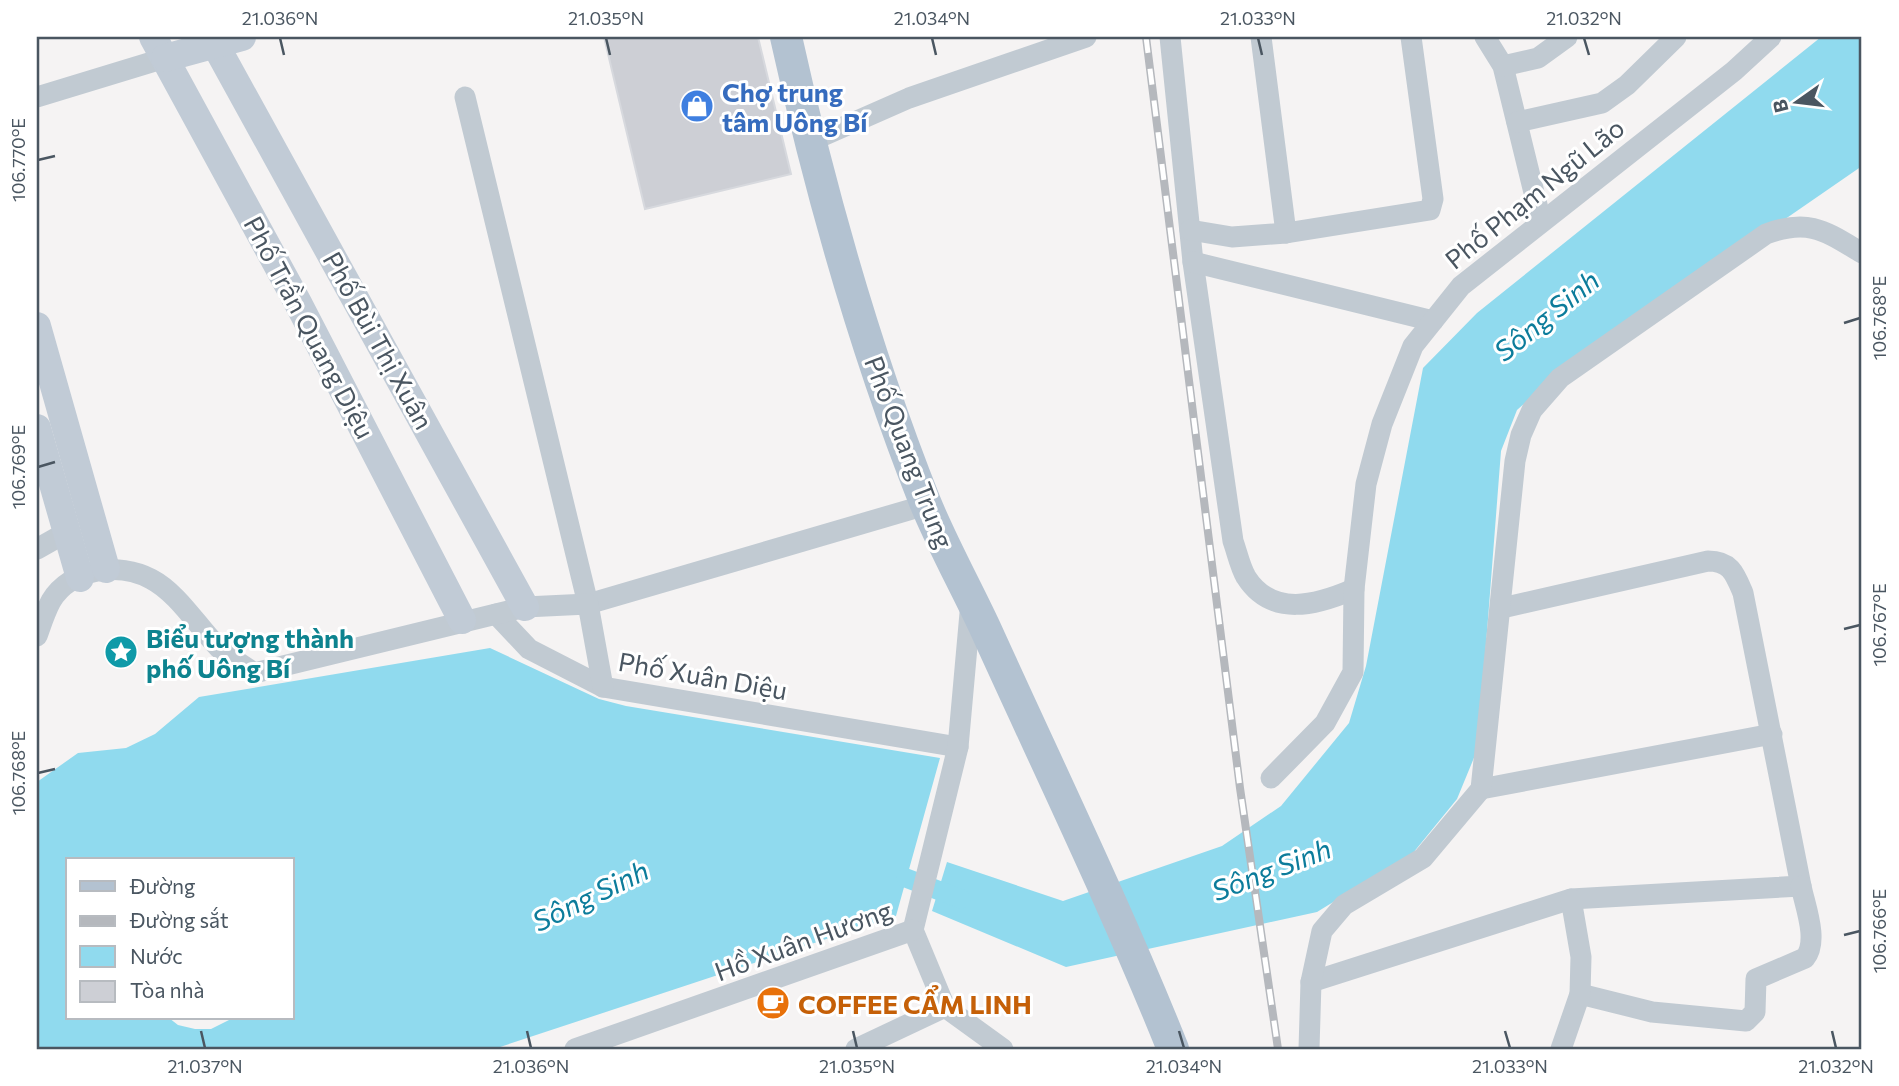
<svg xmlns="http://www.w3.org/2000/svg" width="1899" height="1086" font-family="Commissioner,sans-serif">
  <style>
    .water { fill: #90daee; fill-rule: evenodd }
    .lines { fill: none; stroke-linecap: round; stroke-linejoin: round }
    .canal { stroke: #90daee; stroke-width: 19 }
    .building { fill: #cdcfd5; stroke: #d7d9de; stroke-width: 2 }
    .street { stroke: #c1cad2; stroke-width: 21 }
    .secondary { stroke: #c1cbd6; stroke-width: 28 }
    .primary { stroke: #b3c2d1; stroke-width: 32 }
    .rail-casing { stroke: #b5b8bd; stroke-width: 8 }
    .rail { stroke: #fff; stroke-width: 5; stroke-dasharray: 16; stroke-linecap: butt }
    .ticks { fill: none; stroke: #4a5661; stroke-width: 2.5 }
    .labels { text-anchor: middle; dominant-baseline: central; stroke-width: 6; stroke-linejoin: round; paint-order: stroke }
    .shop-label { font-size: 26px; font-weight: bold; fill: #366cbe; stroke: #fff; text-anchor: start }
    .street-label { font-size: 26px; fill: #4a5661; stroke: #fff }
    .culture-label { font-size: 26px; font-weight: bold; fill: #0d838f; stroke: #fff; text-anchor: start }
    .food-label { font-size: 26px; font-weight: bold; fill: #c56008; stroke: #fff; text-anchor: start }
    .water-label { font-size: 28px; font-style: italic; fill: #0c7c9b; stroke: #fff }
    .neatline { fill: none; stroke: #4a5661; stroke-width: 2.5 }
    .ticks-label { font-size: 18px; text-anchor: middle; fill: #4a5661 }
  </style>
  <rect width="100%" height="100%" fill="#f5f3f3"/>
  <g class="water">
    <polygon points="1821,37 1862,37 1862,166 1550,381 1517,410 1501,451 1478,748 1457,799 1413,853 1317,912 1066,967 932,911 947,862 1063,901 1222,846 1281,806 1349,723 1366,666 1423,368 1477,313"/>
    <path d="M 490,648 L 599,699 L 626,706 L 940,758 L 896,916 L 494,1049 L 37,1049 L 37,782 L 78,753 L 126,748 L 155,734 L 199,697 ZM 68,860 L 292,860 L 292,1018 L 233,1018 L 211,1029 L 195,1029 L 178,1025 L 169,1018 L 68,1018 Z"/>
  </g>
  <g class="lines">
    <polyline class="canal" points="906,878 961,899"/>
  </g>
  <polygon class="building" points="604,37 758,37 791,174 645,209"/>
  <g class="lines">
    <g class="street">
      <path d="M 1170,37 L 1193,262 L 1233,541 C 1237,552 1240,567 1246,577 C 1272,618 1317,605 1354,589"/>
      <polyline points="1261,37 1286,233"/>
      <polyline points="1485,37 1503,66 1541,221"/>
      <polyline points="1503,66 1538,58 1567,37"/>
      <polyline points="37,97 165,58"/>
      <polyline points="465,97 588,604 926,505"/>
      <polyline points="1517,122 1602,103 1627,85 1676,37"/>
      <polyline points="809,142 909,98 1086,37"/>
      <polyline points="1190,230 1232,237 1286,233 1430,210 1433,199 1411,37"/>
      <polyline points="1193,262 1433,321"/>
      <polyline points="37,549 67,532"/>
      <polyline points="496,614 529,649 603,687 958,747"/>
      <path d="M 37,636 C 41,625 45,612 51,601 C 71,568 119,562 151,579 C 178,593 198,627 219,648 C 229,657 243,665 254,673 L 525,607 L 588,604 L 603,687"/>
      <polyline points="1271,778 1325,723 1353,672 1354,589 1366,484 1382,424 1413,346 1461,286 1734,71 1771,37"/>
      <polyline points="1481,789 1772,734"/>
      <polyline points="913,930 958,747 971,602"/>
      <polyline points="913,930 945,1007 1003,1049"/>
      <path d="M 1311,982 L 1571,899 L 1801,886 L 1743,593 C 1735,574 1731,561 1708,561 L 1502,608"/>
      <path d="M 1580,994 L 1652,1012 L 1746,1021 L 1755,1012 L 1756,979 L 1805,958 C 1819,941 1805,906 1801,886"/>
      <polyline points="575,1049 913,930"/>
      <polyline points="856,1049 945,1007"/>
      <path d="M 1309,1049 L 1311,982 L 1322,931 L 1344,905 L 1423,858 L 1481,789 L 1515,461 L 1521,435 L 1532,410 L 1560,378 L 1766,234 C 1809,218 1825,231 1862,253"/>
      <polyline points="1561,1049 1580,994 1581,957 1571,899"/>
    </g>
    <g class="secondary">
      <polyline points="153,37 298,303 462,620"/>
      <polyline points="211,37 525,607"/>
      <polyline points="165,58 242,37"/>
      <polyline points="37,326 106,569"/>
      <polyline points="37,428 80,578"/>
    </g>
    <path class="primary" d="M 786,37 C 821,195 865,351 925,502 C 943,546 966,587 986,630 C 1049,769 1116,907 1173,1049"/>
    <defs>
      <polyline id="rail" points="1146,37 1240,788 1278,1049"/>
    </defs>
    <use href="#rail" class="rail-casing"/>
    <use href="#rail" class="rail"/>
  </g>
  <path class="ticks" d="M 280,38 L 284,55M 606,38 L 610,55M 932,38 L 936,55M 1258,38 L 1262,55M 1584,38 L 1589,55M 38,160 L 55,156M 1844,323 L 1860,318M 38,467 L 55,462M 1844,629 L 1860,625M 38,773 L 55,769M 1844,935 L 1860,931M 201,1031 L 205,1048M 527,1031 L 531,1048M 853,1031 L 857,1048M 1179,1031 L 1184,1048M 1505,1031 L 1510,1048M 1832,1031 L 1836,1048"/>
  <defs>
    <symbol id="shop-disc" viewBox="-11 -11 22 22"><circle r="9.5" fill="#3f7fe0" stroke="#fff"/><path d="M-5-2.5h2.3a2.7 3.5 0 0 1 5.4 0H5L5.5 6h-11ZM-1.5-2.5h3a1.5 2.3 0 0 0-3 0Z" fill="#fff"/></symbol>
    <symbol id="sight-disc" viewBox="-11 -11 22 22"><circle r="9.5" fill="#0f9aa8" stroke="#fff"/><path d="M0-6L1.8-2.2L6-1.7L2.9 1.2L3.7 5.4L0 3.3L-3.7 5.4L-2.9 1.2L-6-1.7L-1.8-2.2Z" fill="#fff"/></symbol>
    <symbol id="cafe-disc" viewBox="-11 -11 22 22"><circle r="9.5" fill="#e8710a" stroke="#fff"/><path d="M-5.5-4.5H6V0H3Q3 3.5 0 3.5H-2.5Q-5.5 3.5-5.5 0ZM3-3.2v2h1.7v-2ZM-6 4.5H4V6H-6Z" fill="#fff"/></symbol>
  </defs>
  <g fill-rule="evenodd">
    <use href="#shop-disc" x="678" y="87" width="38" height="38"/>
    <use href="#sight-disc" x="102" y="633" width="38" height="38"/>
    <use href="#cafe-disc" x="754" y="984" width="38" height="38"/>
  </g>
  <g class="labels">
    <g class="shop-label">
      <text x="722" y="91">Chợ trung<tspan x="722" dy="30">tâm Uông Bí</tspan></text>
    </g>
    <g class="street-label">
      <text transform="translate(1534 193) rotate(-39)">Phố Phạm Ngũ Lão</text>
      <text transform="translate(310 327) rotate(62)">Phố Trần Quang Diệu</text>
      <text transform="translate(379 340) rotate(61)">Phố Bùi Thị Xuân</text>
      <text transform="translate(910 452) rotate(69)">Phố Quang Trung</text>
      <text transform="translate(703 675) rotate(10)">Phố Xuân Diệu</text>
      <text transform="translate(803 940) rotate(-20)">Hồ Xuân Hương</text>
    </g>
    <g class="culture-label">
      <text x="146" y="637">Biểu tượng thành<tspan x="146" dy="30">phố Uông Bí</tspan></text>
    </g>
    <g class="food-label">
      <text x="798" y="1003">COFFEE CẨM LINH</text>
    </g>
    <g class="water-label">
      <text transform="translate(1546 315) rotate(-39)">Sông Sinh</text>
      <text transform="translate(1271 869) rotate(-21)">Sông Sinh</text>
      <text transform="translate(590 895) rotate(-26)">Sông Sinh</text>
    </g>
  </g>
  <rect width="1899" height="1086" fill="none" stroke="#ffffff" stroke-width="77"/>
  <rect x="66" y="858" width="228" height="161" fill="#ffffff" stroke="#b7bbc0" stroke-width="2"/>
  <rect x="80" y="881" width="35" height="10" fill="#b3c2d1" stroke="#b7bbc0" stroke-width="2"/>
  <text x="130" y="894" font-size="21" fill="#4a5661">Đường</text>
  <rect x="80" y="916" width="35" height="10" fill="#b5b8bd" stroke="#b7bbc0" stroke-width="2"/>
  <text x="130" y="928" font-size="21" fill="#4a5661">Đường sắt</text>
  <rect x="80" y="946" width="35" height="21" fill="#90daee" stroke="#b7bbc0" stroke-width="2"/>
  <text x="130" y="964" font-size="21" fill="#4a5661">Nước</text>
  <rect x="80" y="981" width="35" height="21" fill="#cdcfd5" stroke="#b7bbc0" stroke-width="2"/>
  <text x="130" y="998" font-size="21" fill="#4a5661">Tòa nhà</text>
  <g transform="translate(1797 102) rotate(256)" stroke="#ffffff" stroke-width="5" paint-order="stroke">
  <path d="M0-5L12 26L0 18L-12 26Z" fill="#4a5661"/>
  <text y="-10" font-size="19" font-weight="bold" text-anchor="middle" fill="#4a5661">B</text>
  </g>
  <rect x="38" y="38" width="1822" height="1010" class="neatline"/>
  <g class="ticks-label">
    <text x="280" y="25">21.036°N</text>
    <text x="606" y="25">21.035°N</text>
    <text x="932" y="25">21.034°N</text>
    <text x="1258" y="25">21.033°N</text>
    <text x="1584" y="25">21.032°N</text>
    <text transform="translate(19 160) rotate(-90)" y="6">106.770°E</text>
    <text transform="translate(1880 318) rotate(-90)" y="6">106.768°E</text>
    <text transform="translate(19 467) rotate(-90)" y="6">106.769°E</text>
    <text transform="translate(1880 625) rotate(-90)" y="6">106.767°E</text>
    <text transform="translate(19 773) rotate(-90)" y="6">106.768°E</text>
    <text transform="translate(1880 931) rotate(-90)" y="6">106.766°E</text>
    <text x="205" y="1073">21.037°N</text>
    <text x="531" y="1073">21.036°N</text>
    <text x="857" y="1073">21.035°N</text>
    <text x="1184" y="1073">21.034°N</text>
    <text x="1510" y="1073">21.033°N</text>
    <text x="1836" y="1073">21.032°N</text>
  </g>
</svg>
